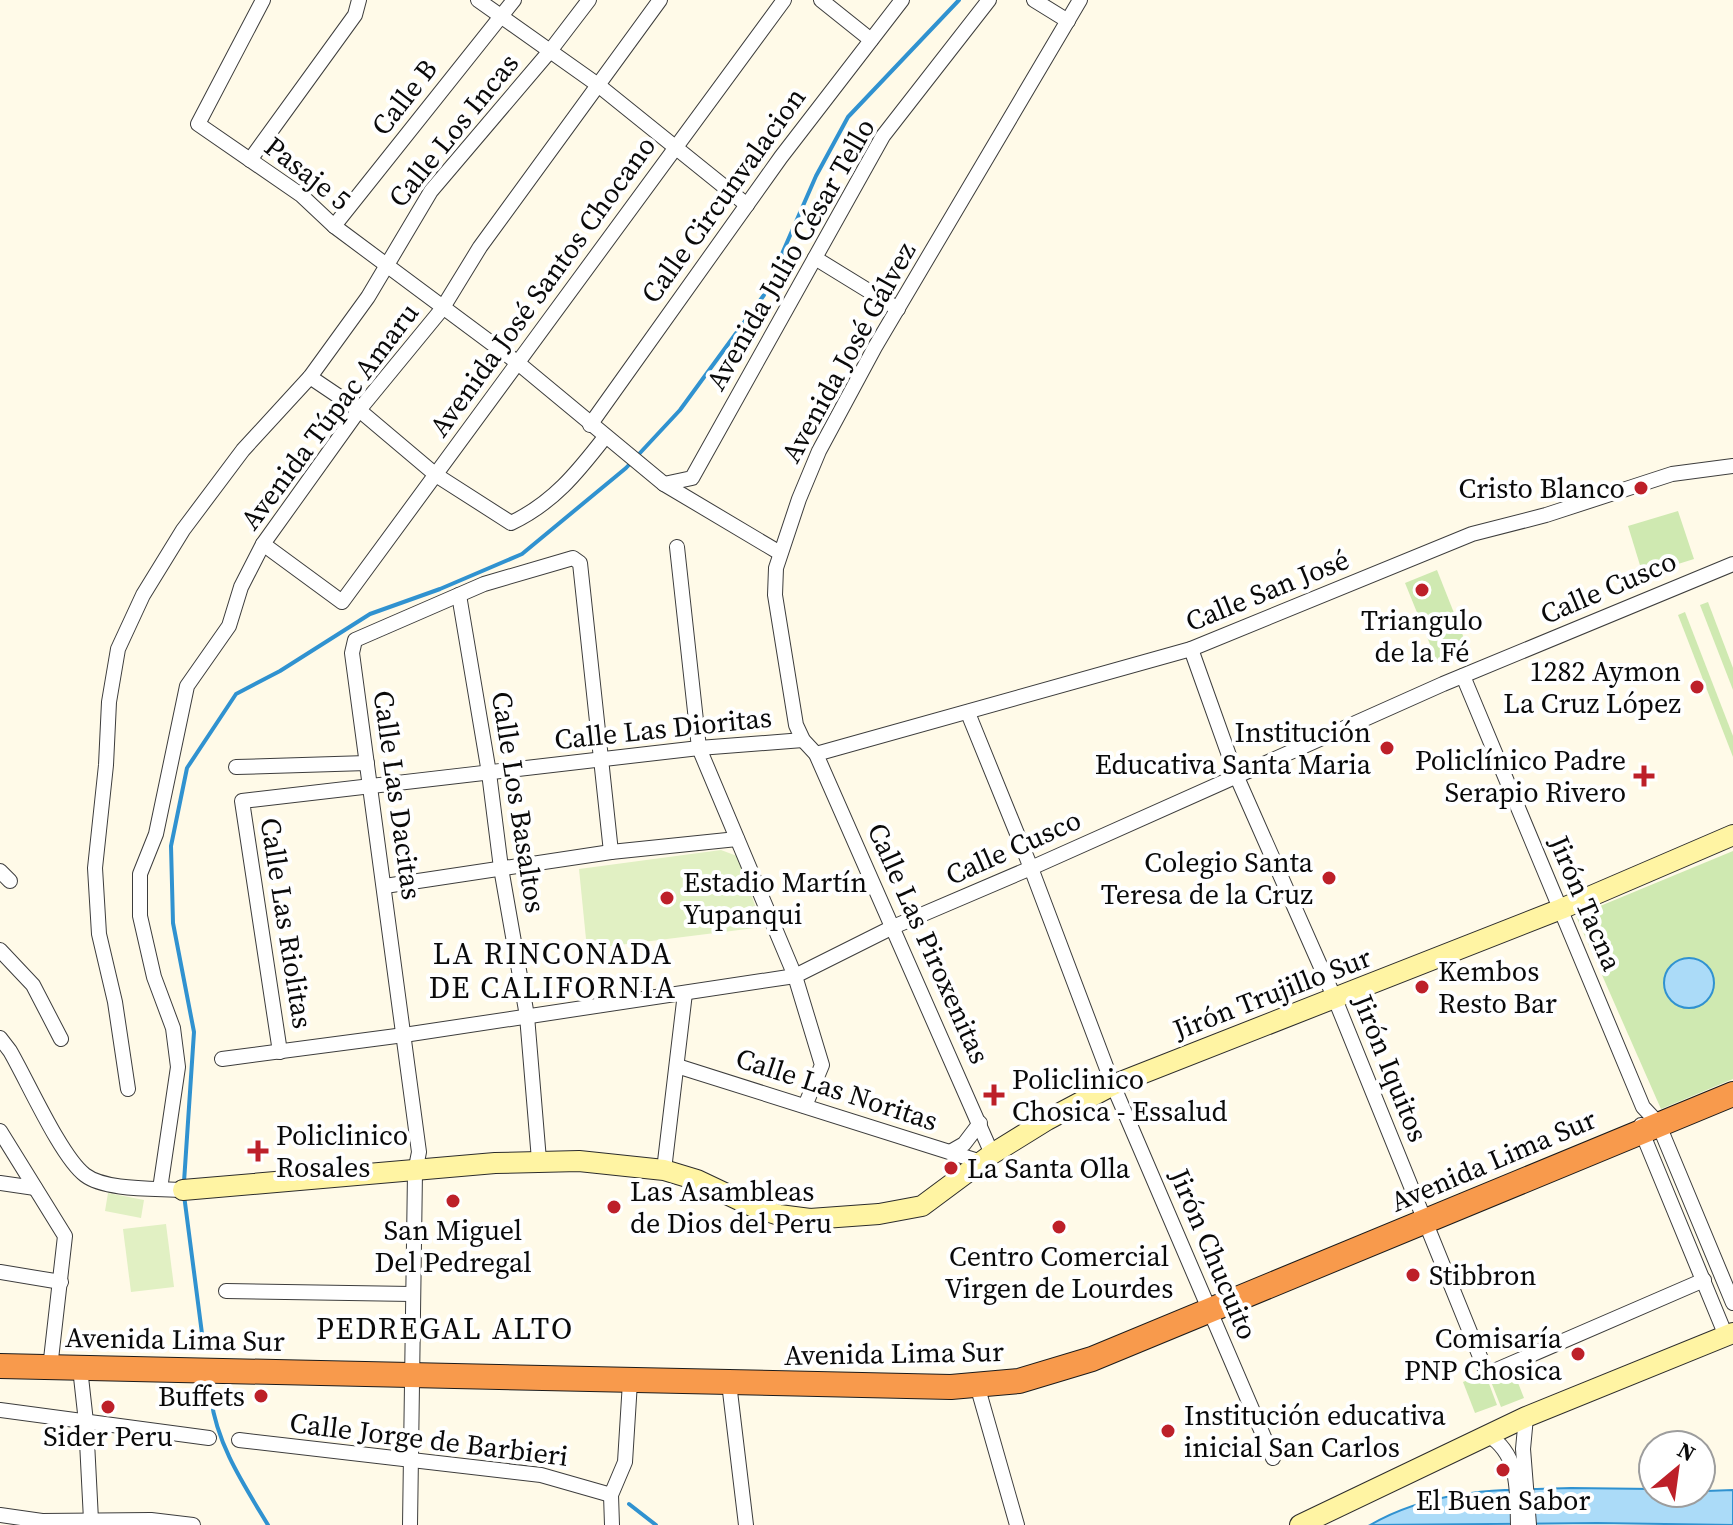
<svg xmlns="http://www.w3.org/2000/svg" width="1733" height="1525" font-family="'Source Serif 4',serif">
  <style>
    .green { fill: #cfe9b1 }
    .pitch { fill: #e1f0c3 }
    .water { fill: #abdbf8; stroke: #3092d0; stroke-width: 2 }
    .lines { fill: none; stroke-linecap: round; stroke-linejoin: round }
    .stream { stroke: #3092d0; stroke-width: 4 }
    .street-casing { stroke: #3d3d3d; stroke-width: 16 }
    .secondary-casing { stroke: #2c2c2c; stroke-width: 22 }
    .highway-casing { stroke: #1b1b1b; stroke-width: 26 }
    .street { stroke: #fff; stroke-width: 14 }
    .secondary { stroke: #fff4a3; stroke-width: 20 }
    .highway { stroke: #f89a4c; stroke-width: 24 }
    .poi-dot { fill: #bd2029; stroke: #fff; stroke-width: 3 }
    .labels { text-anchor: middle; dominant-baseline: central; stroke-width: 8; stroke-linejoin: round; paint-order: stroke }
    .street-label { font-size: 28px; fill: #0a0a0a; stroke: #fff }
    .poi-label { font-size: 28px; fill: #0a0a0a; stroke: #fff; text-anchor: start }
    .neighbourhood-label { font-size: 30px; letter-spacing: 2px; fill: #0a0a0a; stroke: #fff }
  </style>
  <rect width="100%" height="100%" fill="#fffae8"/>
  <g class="green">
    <polygon points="1678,511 1694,559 1643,575 1628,526"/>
    <polygon points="1437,570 1469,651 1438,664 1405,583"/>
    <polygon points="1708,602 1733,668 1733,690 1700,605"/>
    <polygon points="1685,612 1733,736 1733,757 1678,615"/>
    <polygon points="1733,851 1733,1079 1661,1109 1576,916"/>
    <polygon points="1511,1365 1524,1398 1501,1407 1488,1374"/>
    <polygon points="1485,1373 1497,1405 1475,1413 1463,1382"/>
  </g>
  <g class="pitch">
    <polygon points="721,850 737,856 763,927 587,949 579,869"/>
    <polygon points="108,1193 144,1200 141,1218 105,1211"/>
    <polygon points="166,1224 174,1287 131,1292 123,1229"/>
  </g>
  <g class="water">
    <circle cx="1689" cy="983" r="25"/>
    <path d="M 1571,1488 L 1653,1489 L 1653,1493 L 1733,1490 L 1733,1525 L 1597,1523 L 1370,1525 C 1434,1488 1500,1490 1571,1488 Z"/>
  </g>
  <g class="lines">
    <g class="stream">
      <polyline points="184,1182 194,1032 173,923 171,846 187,768 236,694 280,671 370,614 440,589 522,554 626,468 680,410 764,295 816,176 848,117 959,0"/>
      <polyline points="184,1195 204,1349"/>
      <path d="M 211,1398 C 217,1445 244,1485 268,1525"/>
      <polyline points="629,1504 656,1525"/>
    </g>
    <defs>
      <g id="street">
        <polyline points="263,0 198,124 301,195 334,226 518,363 664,484 780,553"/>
        <polyline points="478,0 598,85 747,205"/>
        <polyline points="821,0 871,40"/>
        <polyline points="1034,0 1068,21"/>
        <polyline points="250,160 355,15 359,0"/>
        <polyline points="334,226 514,0"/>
        <polyline points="815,258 898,309"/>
        <path d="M 310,377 L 359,410 L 436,475 L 511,523 C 553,503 577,473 605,437"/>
        <polyline points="590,425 781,157 902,0"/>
        <polyline points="664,484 692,478 883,136 989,0"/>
        <polyline points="263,544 342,602 784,0"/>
        <polyline points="677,547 699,748 795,976 822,1065 805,1106"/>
        <polyline points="459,595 489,773 501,868 527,1016 539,1160"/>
        <polyline points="1191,649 1236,775 1335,999 1487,1374 1704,1280"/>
        <polyline points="1463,676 1643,1107 1658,1123 1733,1303"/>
        <polyline points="968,713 1031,868 1113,1085 1273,1458"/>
        <polyline points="816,754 1191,649 1472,534 1546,515 1672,474 1733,466"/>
        <polyline points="236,767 367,763"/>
        <polyline points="0,871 10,881"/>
        <polyline points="385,886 611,852 737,839"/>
        <polyline points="0,950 33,985 61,1039"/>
        <path d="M 0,1038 L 10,1051 C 27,1080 61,1157 85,1175 C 106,1191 157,1188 183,1190"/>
        <polyline points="280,1052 242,801 699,748 803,740"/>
        <polyline points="222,1059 404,1035 795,976 893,927 1031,868 1443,684 1733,564"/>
        <polyline points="677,1066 981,1162"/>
        <polyline points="128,1089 115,1002 99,934 95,868 106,765 109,702 118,649 143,595 183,530 243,450 310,377 368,297 431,191 550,51 589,0"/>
        <polyline points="1641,1125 1641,1130 1726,1336"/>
        <polyline points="0,1131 65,1236 50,1368"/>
        <polyline points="950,1152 964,1144 980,1123"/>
        <polyline points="992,1154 816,754 803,740 796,725 775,595 776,568 799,499 819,451 875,347 1080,0"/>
        <polyline points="664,1170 685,993"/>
        <polyline points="0,1183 35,1188"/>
        <polyline points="160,1189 178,1067 173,1028 154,977 140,916 140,874 156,834 187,686 229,626 241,587 263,544 359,410 442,309 480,247 660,0"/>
        <polyline points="0,1272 61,1282"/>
        <polyline points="226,1291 412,1294"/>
        <polyline points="80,1368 86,1422 91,1520"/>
        <polyline points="729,1383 746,1525"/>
        <polyline points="977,1385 1017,1525"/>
        <polyline points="0,1410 209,1438"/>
        <polyline points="1526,1417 1523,1449 1529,1525"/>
        <path d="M 1488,1435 C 1520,1455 1517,1491 1518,1525"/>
        <polyline points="239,1440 541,1475 611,1495"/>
        <polyline points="0,1515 42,1521 151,1520 193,1525"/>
        <polyline points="410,1525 415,1172 419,1152 352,653 355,640 484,584 573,558 580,563 611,852"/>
        <polyline points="612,1525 611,1495 625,1462 630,1382"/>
      </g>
      <g id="secondary">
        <polyline points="183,1190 495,1163 579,1161 664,1170 697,1180 754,1207 779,1215 810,1219 879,1214 922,1206 992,1154 1047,1120 1113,1085 1561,909 1733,835"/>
        <polyline points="1300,1525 1526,1417 1733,1333"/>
      </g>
      <polyline id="highway" points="0,1366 951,1387 1019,1381 1092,1359 1733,1094"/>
    </defs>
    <use href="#street" class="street-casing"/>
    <use href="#secondary" class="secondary-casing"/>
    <use href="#highway" class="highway-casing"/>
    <use href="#street" class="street"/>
    <use href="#secondary" class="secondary"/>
    <use href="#highway" class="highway"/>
  </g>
  <g class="poi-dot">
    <circle cx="1641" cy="488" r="8"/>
    <circle cx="1422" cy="590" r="8"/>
    <circle cx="1697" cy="687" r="8"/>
    <circle cx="1387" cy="748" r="8"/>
    <path d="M1640 764h8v8h8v8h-8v8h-8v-8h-8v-8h8z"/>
    <circle cx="1329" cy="878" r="8"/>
    <circle cx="667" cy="898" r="8"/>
    <circle cx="1422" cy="987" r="8"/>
    <path d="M990 1083h8v8h8v8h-8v8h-8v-8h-8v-8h8z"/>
    <path d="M254 1139h8v8h8v8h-8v8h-8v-8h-8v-8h8z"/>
    <circle cx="951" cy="1168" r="8"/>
    <circle cx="453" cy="1201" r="8"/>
    <circle cx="614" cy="1207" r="8"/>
    <circle cx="1059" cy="1227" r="8"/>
    <circle cx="1413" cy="1275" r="8"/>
    <circle cx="1578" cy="1354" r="8"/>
    <circle cx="261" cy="1396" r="8"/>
    <circle cx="108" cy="1407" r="8"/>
    <circle cx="1168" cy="1431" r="8"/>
    <circle cx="1503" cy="1470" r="8"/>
  </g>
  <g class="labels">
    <g class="street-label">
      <text transform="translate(404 97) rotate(-52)">Calle B</text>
      <text transform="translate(453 130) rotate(-51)">Calle Los Incas</text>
      <text transform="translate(308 173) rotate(38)">Pasaje 5</text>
      <text transform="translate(723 195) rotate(-54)">Calle Circunvalacion</text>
      <text transform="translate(790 254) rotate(-60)">Avenida Julio César Tello</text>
      <text transform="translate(542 286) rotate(-54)">Avenida José Santos Chocano</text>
      <text transform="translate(848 352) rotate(-61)">Avenida José Gálvez</text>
      <text transform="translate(329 416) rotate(-53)">Avenida Túpac Amaru</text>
      <text transform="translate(1608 587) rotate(-23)">Calle Cusco</text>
      <text transform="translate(1267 590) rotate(-22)">Calle San José</text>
      <text transform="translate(663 728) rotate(-6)">Calle Las Dioritas</text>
      <text transform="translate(398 795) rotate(82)">Calle Las Dacitas</text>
      <text transform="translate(519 802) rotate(81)">Calle Los Basaltos</text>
      <text transform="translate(1013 847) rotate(-24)">Calle Cusco</text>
      <text transform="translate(1586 903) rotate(67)">Jirón Tacna</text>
      <text transform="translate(287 923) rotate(81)">Calle Las Riolitas</text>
      <text transform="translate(929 943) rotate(66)">Calle Las Piroxenitas</text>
      <text transform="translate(1272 993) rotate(-21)">Jirón Trujillo Sur</text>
      <text transform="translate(1391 1068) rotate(68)">Jirón Iquitos</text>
      <text transform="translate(837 1089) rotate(18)">Calle Las Noritas</text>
      <text transform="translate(1493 1160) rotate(-23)">Avenida Lima Sur</text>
      <text transform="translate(1214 1254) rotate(67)">Jirón Chucuito</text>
      <text transform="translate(175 1339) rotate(1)">Avenida Lima Sur</text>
      <text transform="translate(894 1353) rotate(-1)">Avenida Lima Sur</text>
      <text transform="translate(429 1439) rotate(7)">Calle Jorge de Barbieri</text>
    </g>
    <g class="poi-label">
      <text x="1625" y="488" text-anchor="end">Cristo Blanco</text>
      <text x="1422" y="620" text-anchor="middle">Triangulo<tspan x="1422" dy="32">de la Fé</tspan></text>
      <text x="1681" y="671" text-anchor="end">1282 Aymon<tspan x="1681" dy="32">La Cruz López</tspan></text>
      <text x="1371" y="732" text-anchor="end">Institución<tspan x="1371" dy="32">Educativa Santa Maria</tspan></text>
      <text x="1626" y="760" text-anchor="end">Policlínico Padre<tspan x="1626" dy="32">Serapio Rivero</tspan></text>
      <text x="1313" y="862" text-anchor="end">Colegio Santa<tspan x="1313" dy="32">Teresa de la Cruz</tspan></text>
      <text x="683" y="882">Estadio Martín<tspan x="683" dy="32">Yupanqui</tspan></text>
      <text x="1438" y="971">Kembos<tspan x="1438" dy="32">Resto Bar</tspan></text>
      <text x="1012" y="1079">Policlinico<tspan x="1012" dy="32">Chosica - Essalud</tspan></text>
      <text x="276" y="1135">Policlinico<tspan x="276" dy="32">Rosales</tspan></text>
      <text x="967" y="1168">La Santa Olla</text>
      <text x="630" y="1191">Las Asambleas<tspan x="630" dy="32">de Dios del Peru</tspan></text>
      <text x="453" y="1230" text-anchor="middle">San Miguel<tspan x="453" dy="32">Del Pedregal</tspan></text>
      <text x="1059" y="1256" text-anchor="middle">Centro Comercial<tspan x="1059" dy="32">Virgen de Lourdes</tspan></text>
      <text x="1429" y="1275">Stibbron</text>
      <text x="1562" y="1338" text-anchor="end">Comisaría<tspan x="1562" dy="32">PNP Chosica</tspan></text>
      <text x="245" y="1396" text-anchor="end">Buffets</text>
      <text x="1184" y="1415">Institución educativa<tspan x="1184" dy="32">inicial San Carlos</tspan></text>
      <text x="108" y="1436" text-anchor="middle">Sider Peru</text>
      <text x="1503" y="1500" text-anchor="middle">El Buen Sabor</text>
    </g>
    <g class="neighbourhood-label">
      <text x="553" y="953">LA RINCONADA<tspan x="553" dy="34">DE CALIFORNIA</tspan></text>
      <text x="445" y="1328">PEDREGAL ALTO</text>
    </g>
  </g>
  <g transform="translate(1677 1469) rotate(29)"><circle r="38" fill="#ffffff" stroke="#9d9d9d" stroke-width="2"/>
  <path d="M0-6L14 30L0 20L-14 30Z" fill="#bd2029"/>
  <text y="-12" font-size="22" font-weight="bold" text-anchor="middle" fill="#0a0a0a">N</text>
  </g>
</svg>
